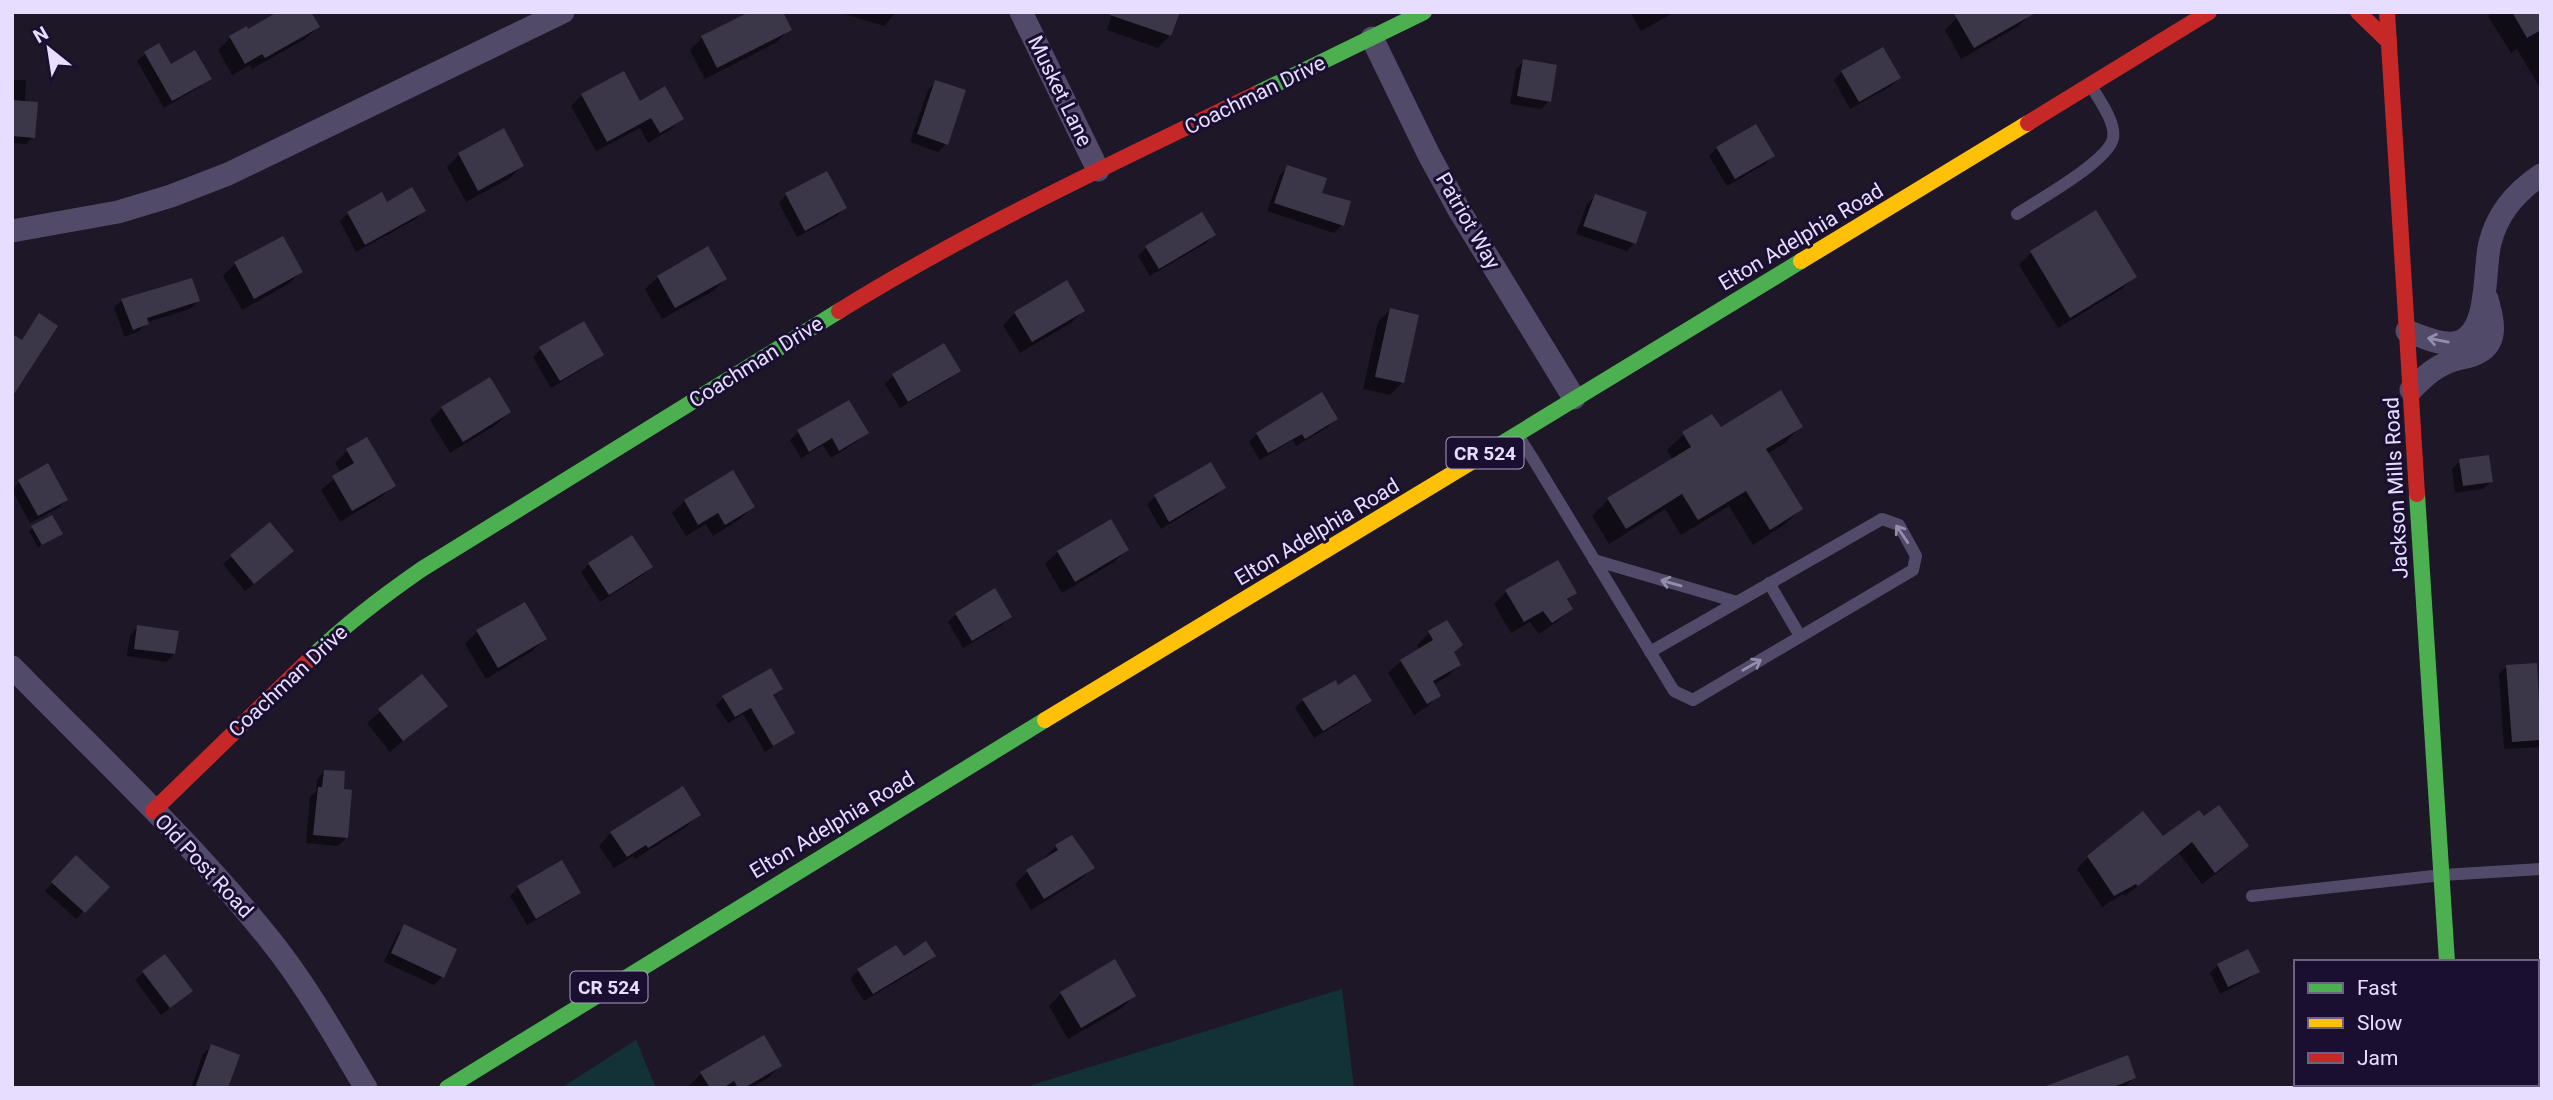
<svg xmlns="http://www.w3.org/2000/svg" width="2553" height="1100" font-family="Roboto,sans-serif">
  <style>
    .green { fill: #133238 }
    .shadow { fill: #0007 }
    .building { fill: #3c3649 }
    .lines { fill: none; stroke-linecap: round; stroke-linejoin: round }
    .lane { stroke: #514b69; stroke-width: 12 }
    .street { stroke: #514b69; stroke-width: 23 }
    .fast { stroke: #4caf50; stroke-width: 16 }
    .slow { stroke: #ffc107; stroke-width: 16 }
    .jam { stroke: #c62828; stroke-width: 16 }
    .oneway { stroke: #948dac }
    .labels { text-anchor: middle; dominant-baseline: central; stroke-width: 6; stroke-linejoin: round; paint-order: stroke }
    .shield { fill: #1a0f30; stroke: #aaa0c1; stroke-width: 2 }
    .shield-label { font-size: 19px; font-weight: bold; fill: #e7deff }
    .street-label { font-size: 21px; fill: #e7deff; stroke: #1a0f30 }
  </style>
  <rect width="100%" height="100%" fill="#1d1728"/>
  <g class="green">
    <polygon points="1342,989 1354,1088 1026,1088 1032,1085"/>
    <polygon points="2541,1006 2541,1088 2486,1088 2485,1084 2537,1084 2537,1007"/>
    <polygon points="636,1040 656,1088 561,1088"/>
  </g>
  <g class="shadow">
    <polygon points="838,12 896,12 884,26"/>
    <polygon points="1113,12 1170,35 1158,48 1107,30"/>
    <polygon points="1630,12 1675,12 1641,31"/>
    <polygon points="2492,12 2541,12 2541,85 2539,86 2517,49 2511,53 2488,16"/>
    <polygon points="2030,15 2017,27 1961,59 1945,30 1957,18"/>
    <polygon points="318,27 305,39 252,69 250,65 232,75 218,50 230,38 246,29 248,31"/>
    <polygon points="789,29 777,42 705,79 690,50 702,38"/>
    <polygon points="145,54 171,67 209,78 201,86 164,108 137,61"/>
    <polygon points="1524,61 1549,101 1541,109 1510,104 1516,69"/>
    <polygon points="1842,72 1899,78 1891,86 1850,109 1834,80"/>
    <polygon points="12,80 26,80 25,103 33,137 26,144 12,143"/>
    <polygon points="936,82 946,144 938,152 910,142 928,90"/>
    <polygon points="582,95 639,103 682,118 671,129 648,143 640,128 596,151 571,106"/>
    <polygon points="1717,148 1773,156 1765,164 1727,186 1709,156"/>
    <polygon points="459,155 522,166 510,178 466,202 447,167"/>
    <polygon points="1288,167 1319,194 1349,203 1342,225 1334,233 1267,211 1280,175"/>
    <polygon points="786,195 845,208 837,216 797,237 779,203"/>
    <polygon points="1595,196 1634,243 1627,251 1576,234 1587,204"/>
    <polygon points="386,204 423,211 416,219 356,252 340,221 348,213"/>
    <polygon points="2096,213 2135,276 2122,289 2058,328 2019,265 2031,253"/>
    <polygon points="1214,235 1206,243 1150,276 1138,256 1146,248"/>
    <polygon points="708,249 725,279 713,291 662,319 645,289 658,277"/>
    <polygon points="235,264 301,272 288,284 242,310 223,276"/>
    <polygon points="122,300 198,301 190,309 148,322 139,331 125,337 114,308"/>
    <polygon points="1390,310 1403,382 1390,395 1363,389 1378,322"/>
    <polygon points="1083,311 1071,323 1020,353 1003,325 1015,313"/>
    <polygon points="944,346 958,370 951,378 900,408 885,384 893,376"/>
    <polygon points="541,349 602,354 594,362 551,388 533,357"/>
    <polygon points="848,402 866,433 858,441 831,458 823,445 801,458 790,440 798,432"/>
    <polygon points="442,408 509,412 497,424 450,453 430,420"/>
    <polygon points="1336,419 1328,427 1296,446 1293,440 1260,460 1249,442 1257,434"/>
    <polygon points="1801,426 1785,443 1767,454 1801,509 1784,525 1753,545 1729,506 1681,535 1665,509 1609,544 1592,516 1608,500 1673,460 1667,450 1684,434"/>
    <polygon points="367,439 394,485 381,497 340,522 321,490 341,473 335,463 347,451"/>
    <polygon points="2460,461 2491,481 2483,489 2455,493 2452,469"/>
    <polygon points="1210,464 1224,488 1216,496 1161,529 1147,505 1155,497"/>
    <polygon points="20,481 66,500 58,508 30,523 12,490"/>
    <polygon points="685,501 753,507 740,519 713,536 706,524 686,536 672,513"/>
    <polygon points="52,517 57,537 38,547 29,531"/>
    <polygon points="270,524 284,559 245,591 223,564"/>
    <polygon points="1127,549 1114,562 1062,593 1045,564 1058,552"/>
    <polygon points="589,564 651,567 643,575 600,602 581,572"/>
    <polygon points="1506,592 1575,593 1566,602 1571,609 1558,621 1539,634 1530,622 1511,633 1494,604"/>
    <polygon points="956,614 1010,617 1002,625 963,648 948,622"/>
    <polygon points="1446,623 1452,653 1459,665 1447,677 1433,685 1439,695 1427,707 1414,715 1388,673 1401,661 1420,650 1417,645 1429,633"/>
    <polygon points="138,627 174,654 166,662 127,656 130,635"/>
    <polygon points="477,632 545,639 532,651 486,679 465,644"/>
    <polygon points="2507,666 2541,720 2541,747 2504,749 2499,674"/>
    <polygon points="422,677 445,706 390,752 367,723"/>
    <polygon points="1338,687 1370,701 1362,709 1314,738 1295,708 1303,700"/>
    <polygon points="781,689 772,697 793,733 765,752 743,714 728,723 716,705 723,698"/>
    <polygon points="325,771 342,791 346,838 338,846 306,843 310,797 316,792 317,779"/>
    <polygon points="698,815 686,827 635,859 633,856 614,868 599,846 611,833"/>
    <polygon points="2163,838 2246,846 2222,869 2202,884 2179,853 2125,896 2123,894 2102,907 2077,869 2088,857"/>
    <polygon points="1056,846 1092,868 1080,880 1031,910 1015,884 1027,872 1045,860 1044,858"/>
    <polygon points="76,858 107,887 76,919 45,891"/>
    <polygon points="518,888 578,893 571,900 527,925 510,896"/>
    <polygon points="405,926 442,977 434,985 384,962 397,934"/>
    <polygon points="895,948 903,959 934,956 926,964 864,1001 850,979 858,971"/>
    <polygon points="164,956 183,998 161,1015 135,980"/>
    <polygon points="2218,965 2257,971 2249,979 2220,994 2210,973"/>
    <polygon points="1061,994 1134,996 1122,1008 1068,1039 1049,1006"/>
    <polygon points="763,1037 780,1066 768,1078 751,1088 690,1088 689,1086 701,1074"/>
    <polygon points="211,1046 226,1088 191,1088 203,1054"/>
    <polygon points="2127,1058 2134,1078 2124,1088 2045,1088"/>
  </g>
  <g class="building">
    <polygon points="277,12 311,12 320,27 265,58 262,54 245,64 229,36 247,26 248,29"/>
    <polygon points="749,12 783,12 792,30 717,68 701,36"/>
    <polygon points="1110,12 1180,12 1171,36 1110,15"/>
    <polygon points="1953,12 2037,12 1974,48"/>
    <polygon points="2512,12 2541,12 2541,30 2527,38"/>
    <polygon points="159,43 171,64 195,50 212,79 172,101 144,52"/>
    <polygon points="1883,47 1901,78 1859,102 1841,71"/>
    <polygon points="1523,59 1557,65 1551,102 1517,96"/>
    <polygon points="624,71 640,101 665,86 684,119 660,133 651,118 607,142 581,94"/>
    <polygon points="935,80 966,90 948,145 917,134"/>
    <polygon points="12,100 38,102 35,138 12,136"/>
    <polygon points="1756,124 1775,156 1735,179 1716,147"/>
    <polygon points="504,128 524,166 478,191 458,153"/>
    <polygon points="1287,165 1327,178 1322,193 1351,201 1344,226 1274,203"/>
    <polygon points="827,171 847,208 805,231 785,193"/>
    <polygon points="412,187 426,211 365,245 347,212 382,192 387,202"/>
    <polygon points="1595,194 1647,212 1636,244 1583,226"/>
    <polygon points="2096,210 2137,277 2070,318 2030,251"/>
    <polygon points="1202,212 1216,235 1159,269 1145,246"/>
    <polygon points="283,236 303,272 254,299 234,262"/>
    <polygon points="708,246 727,279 675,308 657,276"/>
    <polygon points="192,278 200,301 147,318 149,324 133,330 121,299"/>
    <polygon points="1067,280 1085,311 1032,342 1014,312"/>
    <polygon points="1390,308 1419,315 1404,383 1375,377"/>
    <polygon points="39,313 58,326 12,397 12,334 22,340"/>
    <polygon points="584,321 604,355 560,381 539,347"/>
    <polygon points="944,343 961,371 908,402 892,374"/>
    <polygon points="490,377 511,412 463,442 441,407"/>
    <polygon points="1781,390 1803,427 1766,449 1803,509 1770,530 1746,491 1698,520 1682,494 1626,529 1607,498 1691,447 1682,432 1712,414 1721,427"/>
    <polygon points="1322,392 1338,419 1305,439 1302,434 1268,453 1256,433"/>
    <polygon points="849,400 869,433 839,451 832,438 809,452 797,430"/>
    <polygon points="367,437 396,486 352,511 332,476 354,463 346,449"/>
    <polygon points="2489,455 2493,482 2463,486 2459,459"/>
    <polygon points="1211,462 1226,488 1169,522 1154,495"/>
    <polygon points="48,463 68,500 38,516 18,480"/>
    <polygon points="733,470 755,507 725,525 718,513 698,525 684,500"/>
    <polygon points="52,515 63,534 42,545 31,526"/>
    <polygon points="1111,519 1129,550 1075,582 1057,551"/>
    <polygon points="270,522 294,551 254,584 230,555"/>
    <polygon points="632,535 653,567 609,595 588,563"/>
    <polygon points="1558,560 1577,593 1567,599 1573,609 1552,623 1543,611 1524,622 1505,590"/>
    <polygon points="995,588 1012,617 972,641 955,613"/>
    <polygon points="525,602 547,639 498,668 476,630"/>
    <polygon points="1447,620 1463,645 1454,652 1461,665 1433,681 1441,696 1427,704 1400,660 1433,640 1428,631"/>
    <polygon points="137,625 179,631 175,654 134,649"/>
    <polygon points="2537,663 2541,740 2512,742 2506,665"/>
    <polygon points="771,668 783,689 773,695 795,733 773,746 751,708 735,717 722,696"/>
    <polygon points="422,674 448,706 403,741 378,709"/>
    <polygon points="1355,674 1372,701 1323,731 1302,699 1336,680 1338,685"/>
    <polygon points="324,770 345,771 344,789 352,790 348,838 313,835 318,787 322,787"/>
    <polygon points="683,786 701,815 648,848 646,845 627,857 610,832"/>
    <polygon points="2219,805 2249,846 2215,873 2192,842 2138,886 2136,884 2114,896 2087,856 2143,811 2163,836 2199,810 2204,816"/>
    <polygon points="1072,835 1095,868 1044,899 1026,870 1058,850 1055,845"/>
    <polygon points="76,855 110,887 85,913 51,882"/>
    <polygon points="562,860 581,893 536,919 517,886"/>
    <polygon points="404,924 457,949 444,978 391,953"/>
    <polygon points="926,941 936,956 873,994 857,969 896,945 904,956"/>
    <polygon points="2248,949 2260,972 2228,987 2217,964"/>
    <polygon points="165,954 193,991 170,1008 142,971"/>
    <polygon points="1115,959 1136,996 1081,1028 1060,992"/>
    <polygon points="764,1035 782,1066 744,1088 738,1088 734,1081 723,1088 710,1088 700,1072"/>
    <polygon points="211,1044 240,1055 228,1088 195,1088"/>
    <polygon points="2128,1055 2136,1078 2111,1088 2046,1088 2046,1086"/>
  </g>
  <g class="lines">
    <g class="lane">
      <path d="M 2017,214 C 2038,200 2109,161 2113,138 C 2116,123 2100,101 2093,89"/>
      <polyline points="1519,437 1533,459 1674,691 1693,700 1913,570 1916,556 1899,525 1882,519 1650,652"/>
      <polyline points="1594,560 1737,602"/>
      <polyline points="1769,583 1800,636"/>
      <polyline points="2252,896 2442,875 2541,869"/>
      <polyline points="2345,1084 2349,1088"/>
      <polyline points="2301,1088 2313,1084"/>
      <polyline points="2409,1088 2421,1084"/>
    </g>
    <g class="street">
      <polyline points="1021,12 1098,170"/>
      <polyline points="1372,38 1429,155 1459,210 1574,398"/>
      <polyline points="12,231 118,212 171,196 228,174 563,12"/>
      <path d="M 2407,331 C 2421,336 2439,345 2454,343 C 2491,338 2483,269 2490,243 C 2497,214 2517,191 2541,175"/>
      <path d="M 2411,390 C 2421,380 2432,369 2446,363 C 2454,359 2464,358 2473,355 C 2500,345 2493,321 2487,299"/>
      <path d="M 12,667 C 100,757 193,843 271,941 C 307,986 336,1038 366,1088"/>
    </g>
    <g class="fast">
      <polyline points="1256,94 1424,12"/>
      <polyline points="1483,455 1801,261"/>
      <polyline points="2417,494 2447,962"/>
      <path d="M 313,656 C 347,623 383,596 422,569 L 839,311"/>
      <polyline points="447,1088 1045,720"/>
    </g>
    <g class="slow">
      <polyline points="1801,261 2028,123"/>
      <polyline points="1045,720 1483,455"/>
    </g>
    <g class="jam">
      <polyline points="2358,12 2389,42"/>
      <polyline points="2387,12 2417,494"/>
      <polyline points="2028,123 2209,12"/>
      <path d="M 839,311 C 973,228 1115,162 1256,94"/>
      <polyline points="153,811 313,656"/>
      <polyline points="2455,1084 2455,1088"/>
    </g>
  </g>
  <defs><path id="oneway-shaft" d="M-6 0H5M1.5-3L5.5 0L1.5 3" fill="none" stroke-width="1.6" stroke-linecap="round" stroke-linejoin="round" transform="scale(1.75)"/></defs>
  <g class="oneway">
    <use href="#oneway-shaft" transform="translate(2438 340) rotate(-169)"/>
    <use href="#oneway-shaft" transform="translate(1902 534) rotate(-124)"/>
    <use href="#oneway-shaft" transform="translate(1671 583) rotate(-164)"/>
    <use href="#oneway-shaft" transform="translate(1752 665) rotate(-30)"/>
  </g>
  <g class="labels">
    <g class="shield">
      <rect x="1446.5" y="437.5" width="77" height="31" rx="5"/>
      <rect x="570.5" y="971.5" width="77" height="31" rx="5"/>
    </g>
    <g class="shield-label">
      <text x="1485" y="453">CR 524</text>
      <text x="609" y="987">CR 524</text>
    </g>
    <g class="street-label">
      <text transform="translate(1060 91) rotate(64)">Musket Lane</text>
      <text transform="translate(1255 95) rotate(-26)">Coachman Drive</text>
      <text transform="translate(1468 221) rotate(60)">Patriot Way</text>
      <text transform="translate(1801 237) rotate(-31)">Elton Adelphia Road</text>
      <text transform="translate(756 362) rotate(-32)">Coachman Drive</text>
      <text transform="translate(2396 488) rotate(-93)">Jackson Mills Road</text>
      <text transform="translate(1317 532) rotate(-31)">Elton Adelphia Road</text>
      <text transform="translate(288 681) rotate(-43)">Coachman Drive</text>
      <text transform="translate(832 825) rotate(-31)">Elton Adelphia Road</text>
      <text transform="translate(204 866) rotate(47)">Old Post Road</text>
    </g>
  </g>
  <rect width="2553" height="1100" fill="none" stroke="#e7deff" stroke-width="28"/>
  <rect x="2294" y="960" width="245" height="126" fill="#1a0f30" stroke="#6c6283" stroke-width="2"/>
  <rect x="2308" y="983" width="35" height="10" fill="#4caf50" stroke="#6c6283" stroke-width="2"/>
  <text x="2357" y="995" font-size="21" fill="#e7deff">Fast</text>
  <rect x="2308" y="1018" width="35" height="10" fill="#ffc107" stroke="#6c6283" stroke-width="2"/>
  <text x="2357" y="1030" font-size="21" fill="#e7deff">Slow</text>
  <rect x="2308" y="1053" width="35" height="10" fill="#c62828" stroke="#6c6283" stroke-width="2"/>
  <text x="2357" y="1065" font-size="21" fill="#e7deff">Jam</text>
  <g transform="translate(49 49) rotate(330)" stroke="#1a0f30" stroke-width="5" paint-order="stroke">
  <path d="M0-5L12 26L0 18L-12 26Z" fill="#e7deff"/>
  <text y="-10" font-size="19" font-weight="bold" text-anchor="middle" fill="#e7deff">N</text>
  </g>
</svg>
